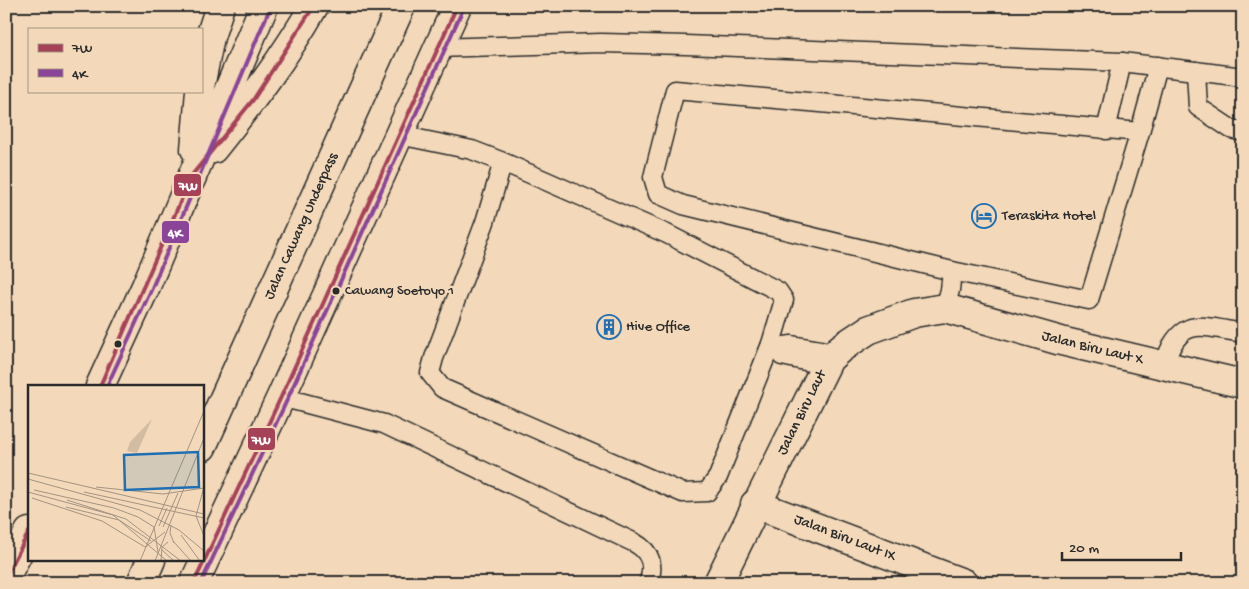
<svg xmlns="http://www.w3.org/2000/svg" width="1249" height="589" font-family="'Gochi Hand',sans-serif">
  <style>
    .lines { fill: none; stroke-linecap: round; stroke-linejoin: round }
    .lane-casing { stroke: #2b2b2b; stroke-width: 21 }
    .street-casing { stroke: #2b2b2b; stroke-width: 31 }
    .highway-casing { stroke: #2b2b2b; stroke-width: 31 }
    .lane { stroke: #f3d9ba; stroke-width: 18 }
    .street { stroke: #f3d9ba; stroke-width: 28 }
    .highway { stroke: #f3d9ba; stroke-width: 28 }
    .bus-1-casing { stroke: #f3d9ba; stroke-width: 8 }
    .bus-2-casing { stroke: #f3d9ba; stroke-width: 8 }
    .bus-1 { stroke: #a64258; stroke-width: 4 }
    .bus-2 { stroke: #8a4598; stroke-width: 4 }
    .bus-dot { fill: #2b2b2b; stroke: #f3d9ba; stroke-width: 2 }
    .labels { text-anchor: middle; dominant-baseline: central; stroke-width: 5; stroke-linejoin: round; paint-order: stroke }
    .bus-label { font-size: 14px; fill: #2b2b2b; stroke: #f3d9ba; text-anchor: start }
    .poi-label { font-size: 15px; fill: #2b2b2b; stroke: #f3d9ba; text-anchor: start }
    .street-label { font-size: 15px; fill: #2b2b2b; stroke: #f3d9ba }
    .inset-road { fill: none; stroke: #a39381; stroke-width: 1 }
    .view { fill: #1f6fb2; fill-opacity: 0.15; stroke: #1f6fb2; stroke-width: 2.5 }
    .inset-edge { fill: none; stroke: #2b2b2b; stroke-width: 2.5 }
    .line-badge { stroke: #f3d9ba; stroke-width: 2 }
    .badge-label { font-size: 14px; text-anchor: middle; font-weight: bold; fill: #fff }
  </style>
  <rect width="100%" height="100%" fill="#f3d9ba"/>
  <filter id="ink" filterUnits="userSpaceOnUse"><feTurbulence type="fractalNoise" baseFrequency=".02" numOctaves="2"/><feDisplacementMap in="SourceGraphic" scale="10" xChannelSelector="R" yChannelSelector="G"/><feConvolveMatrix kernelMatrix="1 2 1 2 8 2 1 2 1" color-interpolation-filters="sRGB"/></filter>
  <g filter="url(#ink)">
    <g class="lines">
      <defs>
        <g id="lane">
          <polyline points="437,48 601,43 686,45 1122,62 1243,77"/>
          <polyline points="1196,71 1198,107 1231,129 1243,132"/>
          <polyline points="1106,130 1122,62"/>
          <polyline points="1140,132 675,90 653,177 658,194 683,205 952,271 1089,300 1140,132 1158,66"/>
          <polyline points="399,135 472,150 503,162 485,222 434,358 430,373 442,388 683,493 707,492 718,477 771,344 784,300 778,291 667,234 503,162"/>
          <polyline points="945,308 950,290 952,271"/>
          <polyline points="771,344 778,347 792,345 821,350 824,357"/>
          <polyline points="778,347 782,356 814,363 824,357 829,359"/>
          <path d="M 1164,365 C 1180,315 1199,326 1243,333"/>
          <path d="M 281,397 L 384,424 L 635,543 C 651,552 655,566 648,583"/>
        </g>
        <g id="street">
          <path id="s1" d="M 755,504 L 963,583"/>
          <path id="s2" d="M 718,583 L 829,359 L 841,348 L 868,330 L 914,313 L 945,308 L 1061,341 L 1243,384"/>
        </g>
        <g id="highway">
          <polyline points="201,82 210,37 220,6"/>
          <polyline points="195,149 200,91"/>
          <path d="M 213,149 C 250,103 285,57 314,6"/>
          <polyline points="100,386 146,286 264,6"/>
          <path id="s3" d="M 202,447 L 401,6"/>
          <polyline points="6,576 29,532"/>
          <polyline points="141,583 151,560"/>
          <polyline points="194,583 281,397 457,6"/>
        </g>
      </defs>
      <use href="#lane" class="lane-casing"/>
      <use href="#street" class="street-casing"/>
      <use href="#highway" class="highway-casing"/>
      <use href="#lane" class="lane"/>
      <use href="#street" class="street"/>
      <use href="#highway" class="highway"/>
      <defs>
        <g id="bus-1">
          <polyline points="100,386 192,175 253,100 314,6"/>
          <polyline points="6,576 29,532"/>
          <polyline points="194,583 281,397 457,6"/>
        </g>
        <g id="bus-2">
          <polyline points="107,386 152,288 270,8"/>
          <polyline points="201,583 287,400 463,9"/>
        </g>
      </defs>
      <use href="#bus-1" class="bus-1-casing"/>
      <use href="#bus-2" class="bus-2-casing"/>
      <use href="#bus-1" class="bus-1"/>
      <use href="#bus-2" class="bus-2"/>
    </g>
  </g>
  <defs>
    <symbol id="hotel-ring" viewBox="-11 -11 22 22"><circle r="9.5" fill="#f3d9ba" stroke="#1f6fb2" stroke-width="1.5"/><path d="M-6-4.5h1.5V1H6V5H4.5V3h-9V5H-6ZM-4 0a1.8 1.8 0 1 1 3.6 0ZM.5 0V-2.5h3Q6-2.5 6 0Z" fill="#1f6fb2"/></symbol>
    <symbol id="building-ring" viewBox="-11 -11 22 22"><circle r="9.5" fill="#f3d9ba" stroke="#1f6fb2" stroke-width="1.5"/><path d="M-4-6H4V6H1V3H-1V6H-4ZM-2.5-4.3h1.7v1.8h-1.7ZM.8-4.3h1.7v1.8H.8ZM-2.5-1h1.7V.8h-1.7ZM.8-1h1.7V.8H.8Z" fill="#1f6fb2"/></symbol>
  </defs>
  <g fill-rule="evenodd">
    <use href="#hotel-ring" x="970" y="202" width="28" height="28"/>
    <use href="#building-ring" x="595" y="313" width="28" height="28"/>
  </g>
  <g class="bus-dot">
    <circle cx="336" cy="291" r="4.5"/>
    <circle cx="118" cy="344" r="4.5"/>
  </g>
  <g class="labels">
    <g class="bus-label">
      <text x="345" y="291">Cawang Soetoyo 1</text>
    </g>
    <g class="poi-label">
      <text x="1002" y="216">Teraskita Hotel</text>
      <text x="626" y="327">Hive Office</text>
    </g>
    <g class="street-label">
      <text stroke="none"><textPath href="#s3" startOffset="242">Jalan Cawang Underpass</textPath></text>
      <text stroke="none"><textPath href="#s2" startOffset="532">Jalan Biru Laut X</textPath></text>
      <text stroke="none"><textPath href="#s2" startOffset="190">Jalan Biru Laut</textPath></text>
      <text stroke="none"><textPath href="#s1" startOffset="96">Jalan Biru Laut IX</textPath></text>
    </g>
  </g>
  <g transform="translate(28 385)">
    <rect width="176" height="176" fill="#f3d9ba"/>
    <path d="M 124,34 L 109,68 L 99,66 L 102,57 Z" fill="#d2bda2"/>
    <path class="inset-road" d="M 0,88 L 176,129M 0,94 L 112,125 L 151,145 L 176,166M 68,102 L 135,109 L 176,103M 176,102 L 168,131 L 176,151M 6,105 L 86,123 L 110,132 L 126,142 L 130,167M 0,107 L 85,130 L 139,176M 56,107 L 176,133M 4,113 L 74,136 L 117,162 L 137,147M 39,115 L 98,134 L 153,176M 38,122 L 91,135 L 123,156M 143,140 L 142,148 L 146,158M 131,141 L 139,123M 135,142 L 150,108M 153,150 L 172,176M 145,156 L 163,176M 134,165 L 146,176M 112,176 L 176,26M 127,176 L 176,53M 133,176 L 134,162 L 140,157"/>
    <path class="view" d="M 170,67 L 171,102 L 97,105 L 96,70 Z"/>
    <rect width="176" height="176" class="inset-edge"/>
  </g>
  <g class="line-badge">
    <rect x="173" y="173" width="29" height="24" rx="5" fill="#a64258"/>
    <rect x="161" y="220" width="29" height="24" rx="5" fill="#8a4598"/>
    <rect x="247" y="427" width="29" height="24" rx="5" fill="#a64258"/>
  </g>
  <g class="badge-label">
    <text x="188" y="190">7W</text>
    <text x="175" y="237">4K</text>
    <text x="261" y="444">7W</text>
  </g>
  <rect width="1249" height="589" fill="none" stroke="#f3d9ba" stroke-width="25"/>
  <rect x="12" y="12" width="1224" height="564" fill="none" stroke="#2b2b2b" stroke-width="2" filter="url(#ink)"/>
  <rect x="28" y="28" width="175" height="65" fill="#f3d9ba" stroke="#a39381"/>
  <rect x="38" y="44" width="25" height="8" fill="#a64258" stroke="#a39381"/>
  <text x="72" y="52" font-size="15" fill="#2b2b2b">7W</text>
  <rect x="38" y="69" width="25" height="8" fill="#8a4598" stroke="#a39381"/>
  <text x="72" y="78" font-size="15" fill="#2b2b2b">4K</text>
  <path d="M1062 552v8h119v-8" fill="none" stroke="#2b2b2b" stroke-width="2.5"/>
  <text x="1069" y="552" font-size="15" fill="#2b2b2b" stroke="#f3d9ba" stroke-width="4" paint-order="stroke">20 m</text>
</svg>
